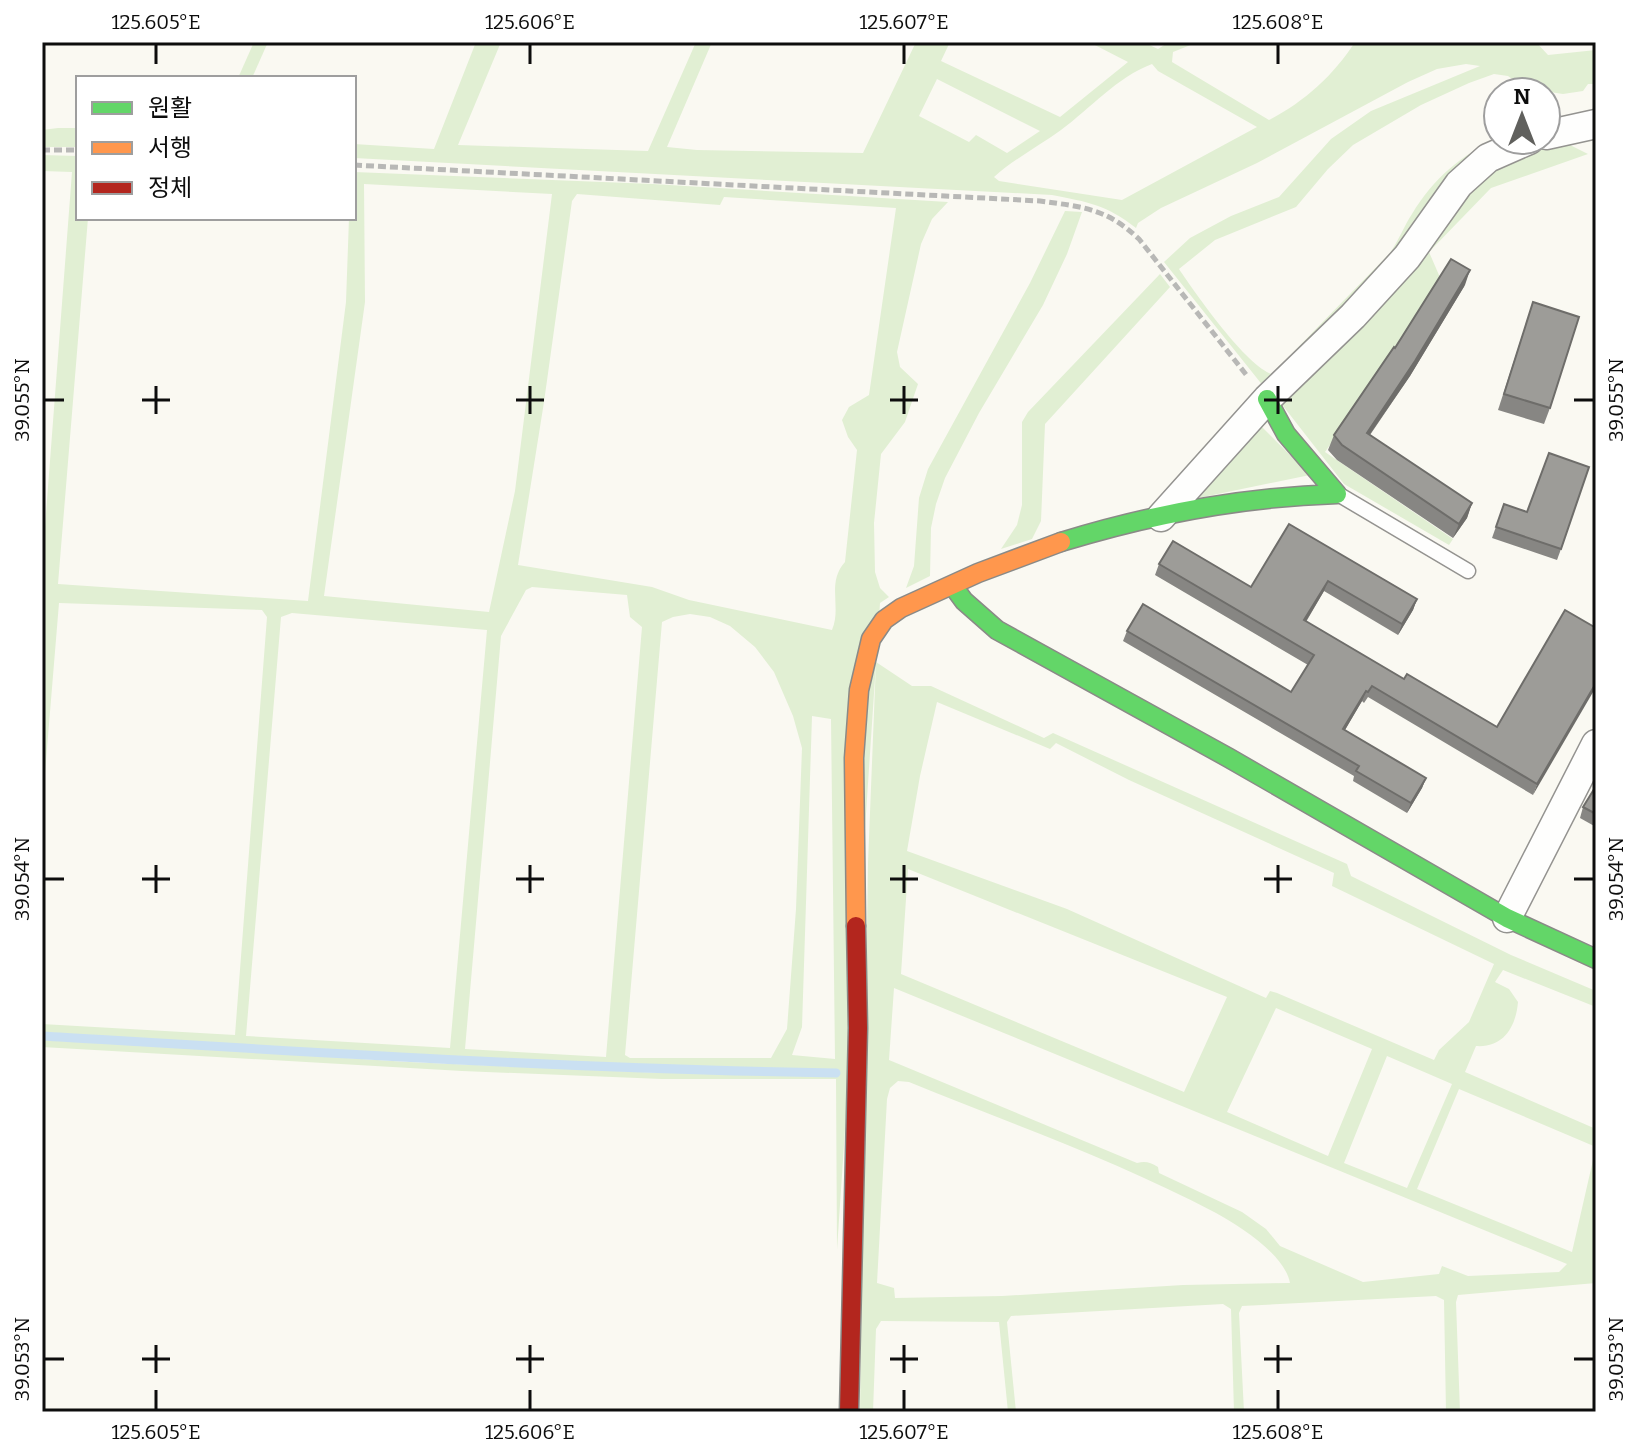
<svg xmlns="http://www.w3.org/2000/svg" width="1638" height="1454" font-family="Bitter,'Noto Sans KR',serif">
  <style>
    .green { fill: #e1efd3; fill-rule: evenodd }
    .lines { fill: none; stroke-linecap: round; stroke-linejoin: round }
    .stream { stroke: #cae0f2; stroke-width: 9 }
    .lane-casing { stroke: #949390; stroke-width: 17 }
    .street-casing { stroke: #949390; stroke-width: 31 }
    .fast-casing { stroke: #8a8a87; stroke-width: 21 }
    .slow-casing { stroke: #8a8a87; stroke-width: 21 }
    .jam-casing { stroke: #8a8a87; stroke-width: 21 }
    .path { stroke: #b8b8b6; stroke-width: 5; stroke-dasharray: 8 4; stroke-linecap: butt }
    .lane { stroke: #fefefd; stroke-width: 14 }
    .street { stroke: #fefefd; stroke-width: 28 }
    .fast { stroke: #63d668; stroke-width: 18 }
    .slow { stroke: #ff974d; stroke-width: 18 }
    .jam { stroke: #b3261e; stroke-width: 18 }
    .wall { fill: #878683 }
    .shaded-wall { fill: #6e6d6a }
    .building { fill: #9d9c98; stroke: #6e6d6a; stroke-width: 2 }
    .ticks { fill: none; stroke: #0d0d0d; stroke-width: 3 }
    .neatline { fill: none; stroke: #0d0d0d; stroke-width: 3 }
    .ticks-label { font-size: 20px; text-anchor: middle; fill: #0d0d0d }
  </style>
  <rect width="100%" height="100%" fill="#faf9f2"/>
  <g class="green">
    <polygon points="254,42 268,42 252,78 238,78"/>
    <path d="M 476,42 L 501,42 L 458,145 L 648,151 L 696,42 L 712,42 L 667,147 L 697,150 L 863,153 L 916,42 L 950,42 L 941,61 L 1060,117 L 1128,62 L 1089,42 L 1143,42 L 1158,49 L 1169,42 L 1198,42 L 1173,52 L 1172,62 L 1269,120 C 1304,102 1334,75 1355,42 L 1536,42 L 1548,55 L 1596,50 L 1596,84 L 1588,84 L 1583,91 L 1563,94 L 1543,91 L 1523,87 L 1508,76 L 1494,74 L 1469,83 L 1421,105 L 1353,145 L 1328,169 L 1296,207 L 1215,240 L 1179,269 C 1195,293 1247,367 1272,374 L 1390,253 C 1399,240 1404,226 1412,214 C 1433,179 1461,155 1498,138 L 1398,256 L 1264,387 L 1164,262 L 1190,238 L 1231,216 L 1279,197 L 1331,139 L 1371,111 L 1480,66 L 1466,64 L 1437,69 L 1408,82 L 1257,163 L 1161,208 L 1138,223 L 1136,228 C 1107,205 1088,202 1052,195 L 354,158 L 354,144 L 434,149 ZM 1152,64 L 1158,71 L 1257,127 L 1122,200 L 999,181 L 994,177 C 1014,159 1039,146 1061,130 C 1091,108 1117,77 1152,64 ZM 937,79 L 1040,131 L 1007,153 L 976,135 L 969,142 L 919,116 Z"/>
    <polygon points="58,128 78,128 78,147 42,147 42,130"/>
    <polygon points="1560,140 1588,154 1491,188 1429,252 1442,282 1325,452 1453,539 1449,545 1344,484 1280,402 1490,170 1517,155"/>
    <path d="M 42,155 L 78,156 L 78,218 L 88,218 L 58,584 L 308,601 L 346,302 L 349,218 L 354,218 L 354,172 L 653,184 L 948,202 L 932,219 L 921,244 L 897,352 L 900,367 L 918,384 L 905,422 L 881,454 L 874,523 L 875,572 L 880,588 L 889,597 L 880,603 L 837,1250 L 836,1079 L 662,1079 L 462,1071 L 42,1047 L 42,1038 L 408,1062 L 663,1073 L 839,1073 L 836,1071 C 571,1067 307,1051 42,1034 L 42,1024 L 235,1035 L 267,617 L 262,610 L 59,603 L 42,809 L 42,566 L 72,172 L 42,171 ZM 364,184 L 552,194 L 515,491 L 489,612 L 324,596 L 365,302 ZM 577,194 L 720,205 L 724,197 L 896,208 L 869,395 L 849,407 L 842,420 L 848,437 L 857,450 L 845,562 C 826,583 842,607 832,630 L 689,600 L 652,587 L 518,565 L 544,402 L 572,201 ZM 532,587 L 627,595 L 630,617 L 642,627 L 606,1057 L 465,1049 L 501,636 L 526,590 ZM 292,613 L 487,630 L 450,1048 L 246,1036 L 281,617 ZM 690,614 L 710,617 L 730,626 L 755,647 L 774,672 L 793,716 L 802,748 L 796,909 L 787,1029 L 771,1058 L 630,1058 L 625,1055 L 662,622 L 673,617 ZM 812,716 L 831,719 L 835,1059 L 792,1055 L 802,1027 Z"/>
    <polygon points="1065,211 1082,212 1067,254 1043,305 979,413 945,478 936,504 931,528 930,576 906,588 914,566 919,498 928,469 1030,283"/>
    <polygon points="1160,274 1170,287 1045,424 1041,521 1032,539 1001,549 1017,525 1022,505 1022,422 1028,412"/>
    <polygon points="1258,423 1310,475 1179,502"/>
    <path d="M 876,662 L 912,686 L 931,686 L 1044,738 L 1053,733 L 1347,864 L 1351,876 L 1511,955 L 1596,991 L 1596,1007 L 1503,970 L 1495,982 L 1509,989 L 1518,1002 C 1516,1026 1504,1048 1476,1046 L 1465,1072 L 1596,1129 L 1596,1283 L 1458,1295 L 1456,1302 L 1460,1412 L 1446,1412 L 1444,1300 L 1436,1296 L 1242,1306 L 1239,1313 L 1244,1412 L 1234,1412 L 1231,1309 L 1223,1304 L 1011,1316 L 1007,1322 L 1016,1412 L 1008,1412 L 999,1322 L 881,1321 L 876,1329 L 873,1412 L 860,1412 L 868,863 ZM 937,702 L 1050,749 L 1056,743 L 1129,780 L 1334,873 L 1332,886 L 1494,964 L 1469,1022 L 1439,1050 L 1434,1060 L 1277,993 L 1270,991 L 1266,998 L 1067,909 L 907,851 L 920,776 ZM 908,869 L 1227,997 L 1184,1092 L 901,974 ZM 894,988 L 1567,1264 L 1559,1272 L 1468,1276 L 1442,1266 L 1439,1274 L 1363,1282 L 1280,1246 L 1266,1229 L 1242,1212 L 1159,1173 L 1158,1167 C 1150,1162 1145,1161 1137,1163 L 889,1060 ZM 1276,1008 L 1372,1049 L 1328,1156 L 1227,1112 ZM 1387,1056 L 1452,1084 L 1407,1188 L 1344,1163 ZM 898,1081 L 909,1082 C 1012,1124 1118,1161 1216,1213 C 1240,1226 1285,1255 1290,1283 L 1183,1285 L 1002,1296 L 895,1298 L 894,1288 L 877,1283 L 887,1099 L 890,1088 ZM 1459,1089 L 1596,1147 L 1572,1252 L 1417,1189 Z"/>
  </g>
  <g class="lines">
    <path class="stream" d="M 42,1036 C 307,1052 571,1069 836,1073"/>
    <defs>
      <polyline id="lane" points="1338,494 1468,571"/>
      <g id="street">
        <polyline points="1546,135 1596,124"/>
        <polyline points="1161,517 1267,399 1353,316 1407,257 1459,184 1488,158 1529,140"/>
        <polyline points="1507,918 1596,744"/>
      </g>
      <g id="fast">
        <path d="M 1061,542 C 1152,514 1242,497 1337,494 L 1286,434 L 1267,399"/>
        <polyline points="953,586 964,601 997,630 1229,758 1507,918 1596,959"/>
      </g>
      <polyline id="slow" points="856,926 854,758 859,690 871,639 884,620 901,608 978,573 1061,542"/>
      <polyline id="jam" points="849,1412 858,1028 856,926"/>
    </defs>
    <use href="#lane" class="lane-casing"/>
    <use href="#street" class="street-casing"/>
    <use href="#fast" class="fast-casing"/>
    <use href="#slow" class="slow-casing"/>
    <use href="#jam" class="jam-casing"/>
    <g class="path">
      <polyline points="42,150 78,150"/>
      <path d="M 354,165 L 1040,201 C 1083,207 1106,208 1139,239 L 1248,377"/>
    </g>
    <use href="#lane" class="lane"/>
    <use href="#street" class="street"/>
    <use href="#fast" class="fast"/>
    <use href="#slow" class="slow"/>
    <use href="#jam" class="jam"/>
  </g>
  <g class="wall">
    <polygon points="1465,285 1410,376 1370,435 1472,503 1467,518 1453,538 1337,460 1328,450 1334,435 1395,348"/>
    <polygon points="1533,302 1550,408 1544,424 1498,410"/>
    <polygon points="1504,504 1561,549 1557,560 1492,538"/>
    <polygon points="1289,524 1417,599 1413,610 1398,635 1324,591 1306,622 1404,679 1497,727 1596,628 1533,795 1368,697 1364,703 1362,701 1345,730 1426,778 1422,788 1407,813 1353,781 1354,776 1123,641 1127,631 1291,692 1308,665 1155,575 1159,564 1251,587"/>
    <polygon points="1596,786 1596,827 1580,818 1583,807"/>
  </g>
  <g class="shaded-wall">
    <polygon points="1470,270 1465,285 1410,376 1361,447 1367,433"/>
    <polygon points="1472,503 1467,518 1453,538 1459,524"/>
    <polygon points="1328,581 1324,591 1300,631 1304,620"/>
    <polygon points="1417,599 1413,610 1398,635 1402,624"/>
    <polygon points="1596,683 1596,687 1533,795 1537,784"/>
    <polygon points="1366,691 1362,701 1339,740 1343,729"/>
    <polygon points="1426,778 1422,788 1407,813 1411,803"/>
  </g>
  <g class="building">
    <polygon points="1451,259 1470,270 1415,361 1367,433 1472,503 1459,524 1342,445 1334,435 1394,347 1395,348"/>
    <polygon points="1533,302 1579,317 1550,408 1504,394"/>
    <polygon points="1549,453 1589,467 1561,549 1496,527 1504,504 1527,512"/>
    <polygon points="1289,524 1417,599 1402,624 1328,581 1304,620 1404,679 1407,674 1497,727 1565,610 1596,628 1596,683 1537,784 1372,686 1368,692 1366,691 1343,729 1426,778 1411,803 1356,771 1359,766 1127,631 1143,604 1291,692 1314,655 1159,564 1173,541 1251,587"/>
    <polygon points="1596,786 1596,814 1583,807"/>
  </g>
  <path class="ticks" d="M 156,44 L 156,64M 530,44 L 530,64M 904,44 L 904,64M 1278,44 L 1278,64M 156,386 L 156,414M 530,386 L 530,414M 904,386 L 904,414M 1278,386 L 1278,414M 44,400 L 64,400M 142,400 L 170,400M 516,400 L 544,400M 890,400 L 918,400M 1264,400 L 1292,400M 1574,400 L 1594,400M 156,865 L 156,893M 530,865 L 530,893M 904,865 L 904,893M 1278,865 L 1278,893M 44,879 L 64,879M 142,879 L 170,879M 516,879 L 544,879M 890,879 L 918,879M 1264,879 L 1292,879M 1574,879 L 1594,879M 156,1345 L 156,1373M 530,1345 L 530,1373M 904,1345 L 904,1373M 1278,1345 L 1278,1373M 44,1359 L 64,1359M 142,1359 L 170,1359M 516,1359 L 544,1359M 890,1359 L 918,1359M 1264,1359 L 1292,1359M 1574,1359 L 1594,1359M 156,1390 L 156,1410M 530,1390 L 530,1410M 904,1390 L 904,1410M 1278,1390 L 1278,1410"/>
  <rect width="1638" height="1454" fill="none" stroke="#ffffff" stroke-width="88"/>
  <rect x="76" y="76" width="280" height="144" fill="#ffffff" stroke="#9e9e9e" stroke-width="2"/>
  <rect x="92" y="102" width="40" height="12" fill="#63d668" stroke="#9e9e9e" stroke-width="2"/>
  <text x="148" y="116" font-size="24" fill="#0d0d0d">원활</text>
  <rect x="92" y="142" width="40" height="12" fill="#ff974d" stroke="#9e9e9e" stroke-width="2"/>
  <text x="148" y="156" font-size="24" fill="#0d0d0d">서행</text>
  <rect x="92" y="182" width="40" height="12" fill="#b3261e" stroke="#9e9e9e" stroke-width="2"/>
  <text x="148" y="196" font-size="24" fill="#0d0d0d">정체</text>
  <g transform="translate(1522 116)"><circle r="38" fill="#ffffff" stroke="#9e9e9e" stroke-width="2"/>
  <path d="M0-6L14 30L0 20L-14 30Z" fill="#60605d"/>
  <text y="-12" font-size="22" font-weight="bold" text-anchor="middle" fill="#0d0d0d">N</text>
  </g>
  <rect x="44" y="44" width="1550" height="1366" class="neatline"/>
  <g class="ticks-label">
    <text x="156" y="29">125.605°E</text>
    <text x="530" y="29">125.606°E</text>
    <text x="904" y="29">125.607°E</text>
    <text x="1278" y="29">125.608°E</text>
    <text transform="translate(22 400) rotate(-90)" y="7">39.055°N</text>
    <text transform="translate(1616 400) rotate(-90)" y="7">39.055°N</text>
    <text transform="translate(22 879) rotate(-90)" y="7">39.054°N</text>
    <text transform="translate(1616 879) rotate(-90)" y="7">39.054°N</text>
    <text transform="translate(22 1359) rotate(-90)" y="7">39.053°N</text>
    <text transform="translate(1616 1359) rotate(-90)" y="7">39.053°N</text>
    <text x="156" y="1439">125.605°E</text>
    <text x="530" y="1439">125.606°E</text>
    <text x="904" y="1439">125.607°E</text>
    <text x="1278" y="1439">125.608°E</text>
  </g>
</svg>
